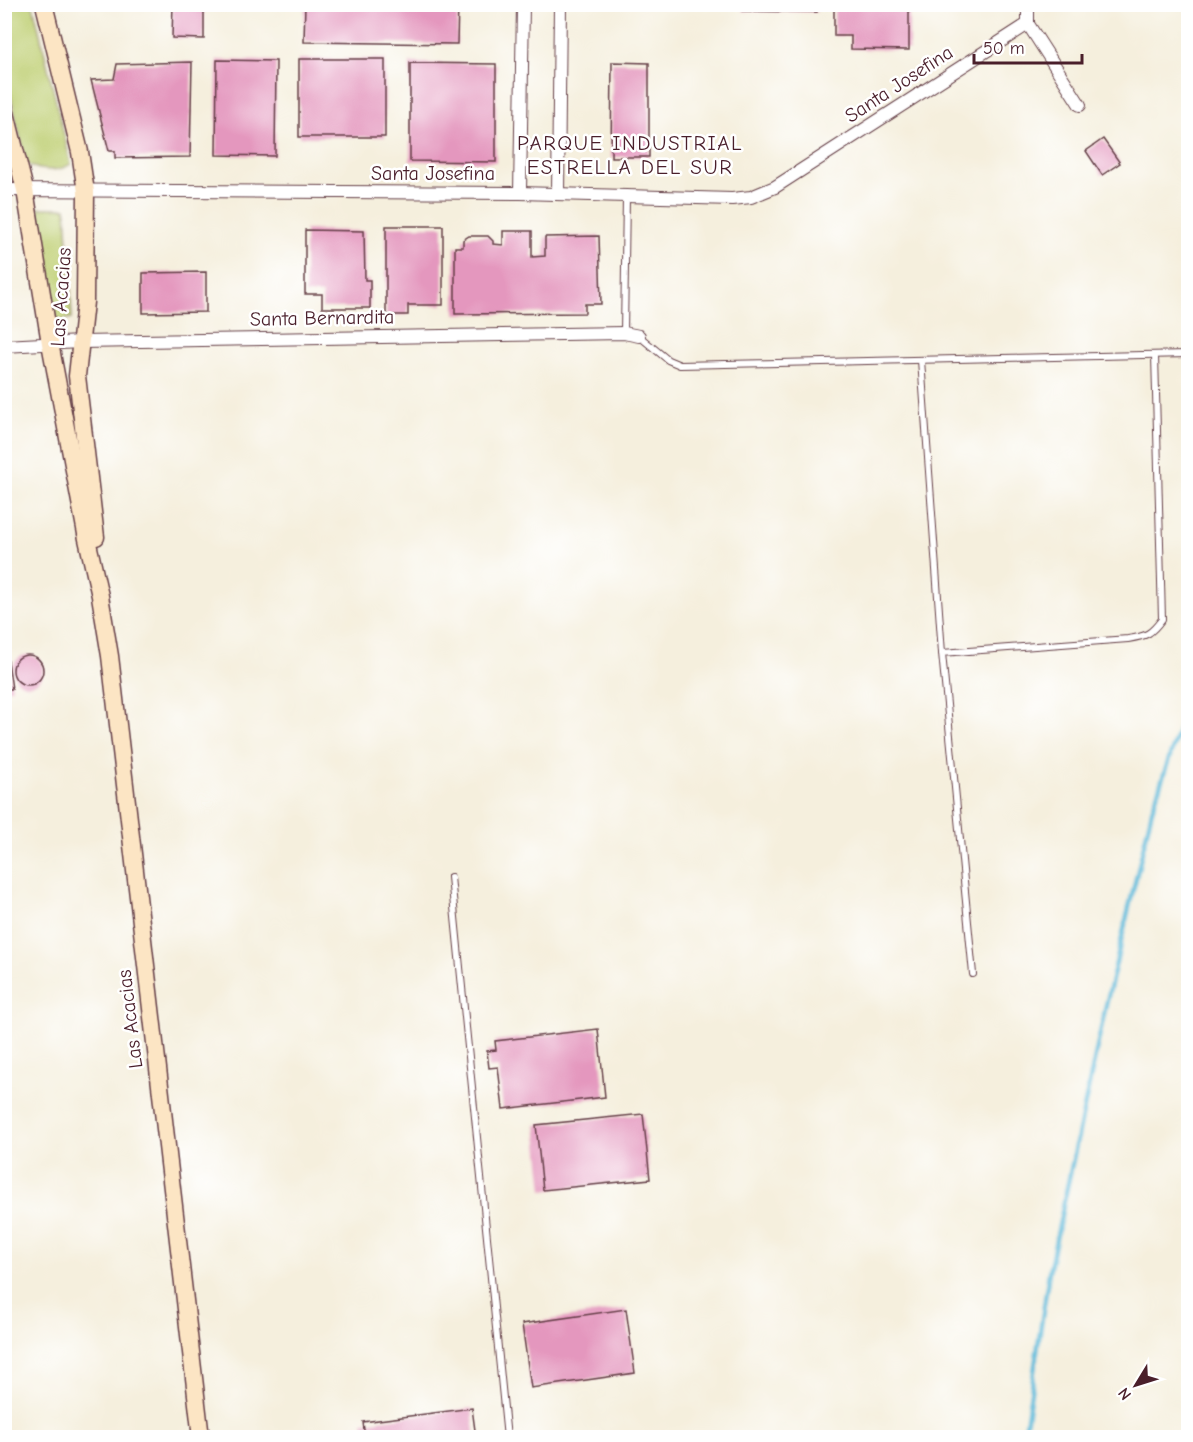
<svg xmlns="http://www.w3.org/2000/svg" width="1193" height="1442" font-family="'Comic Neue',sans-serif">
  <style>
    .green { fill: #bdce70; stroke: #84764e; stroke-width: 1.5 }
    .lines { fill: none; stroke-linecap: round; stroke-linejoin: round }
    .stream { stroke: #59b8d8; stroke-width: 4.5 }
    .building { fill: #e497be }
    .service-casing { stroke: #643e46; stroke-width: 8 }
    .minor-casing { stroke: #643e46; stroke-width: 14 }
    .secondary-casing { stroke: #643e46; stroke-width: 19 }
    .service { stroke: #fff; stroke-width: 6 }
    .minor { stroke: #fff; stroke-width: 12 }
    .secondary { stroke: #fce5c4; stroke-width: 16 }
    .labels { text-anchor: middle; dominant-baseline: central; stroke-width: 5; stroke-linejoin: round; paint-order: stroke }
    .street-label { font-size: 20px; fill: #4a1f2b; stroke: #fff }
    .neighbourhood-label { font-size: 21px; letter-spacing: 1.5px; fill: #4a1f2b; stroke: #fff }
  </style>
  <rect width="100%" height="100%" fill="#fff"/>
  <filter id="ink" filterUnits="userSpaceOnUse"><feTurbulence type="fractalNoise" baseFrequency=".0167" numOctaves="2"/><feDisplacementMap in="SourceGraphic" scale="12" xChannelSelector="R" yChannelSelector="G"/><feConvolveMatrix kernelMatrix="1 2 1 2 8 2 1 2 1" color-interpolation-filters="sRGB"/></filter>
  <filter id="wash" filterUnits="userSpaceOnUse"><feTurbulence type="fractalNoise" baseFrequency=".008" numOctaves="4" result="noise"/><feDisplacementMap in="SourceGraphic" scale="24" xChannelSelector="R" yChannelSelector="G"/><feGaussianBlur stdDeviation="1.35" result="paint"/><feColorMatrix in="noise" values="0 0 0 0 0 0 0 0 0 0 0 0 0 0 0 0 0 1.4 0 .05"/><feComposite in="paint" operator="in"/></filter>
  <g filter="url(#wash)">
    <rect width="100%" height="100%" fill="#f5efdd"/>
    <g class="green">
      <path d="M 4,5 L 33,5 L 71,164 C 59,172 38,172 26,163 L 5,70 Z"/>
      <polygon points="38,208 66,208 72,318 57,321"/>
    </g>
    <g class="lines">
      <polyline class="stream" points="1024,1438 1049,1272 1106,1005 1152,810 1188,702"/>
    </g>
    <g id="blocks">
      <g class="building">
        <polygon points="173,4 204,4 204,39 172,38"/>
        <polygon points="305,4 458,4 457,44 304,42"/>
        <polygon points="834,4 909,4 909,50 851,49 851,36 834,36"/>
        <polygon points="742,5 817,5 817,12 742,11"/>
        <rect x="299" y="59" width="86" height="78"/>
        <polygon points="217,60 276,61 275,156 216,155"/>
        <polygon points="192,62 190,157 115,158 115,151 109,151 91,80 114,79 117,64"/>
        <polygon points="612,62 649,63 649,157 611,157"/>
        <polygon points="410,63 496,64 496,162 410,161"/>
        <polygon points="1103,139 1120,163 1102,175 1086,151"/>
        <polygon points="386,226 443,226 443,305 408,305 408,315 386,315"/>
        <polygon points="305,230 364,231 365,280 370,280 370,308 322,308 322,294 305,294"/>
        <polygon points="503,231 532,231 532,257 545,256 545,237 599,236 601,304 585,304 585,313 455,314 455,247 463,247 463,240 469,236 488,236 493,241 493,244 503,245"/>
        <polygon points="206,272 206,312 143,313 143,273"/>
        <circle cx="28" cy="670" r="15"/>
        <polygon points="8,661 12,689 4,689 4,662"/>
        <polygon points="598,1029 605,1097 503,1109 498,1067 489,1068 487,1051 496,1050 495,1041"/>
        <polygon points="643,1114 650,1179 543,1190 536,1125"/>
        <polygon points="626,1309 635,1373 531,1388 522,1324"/>
        <polygon points="472,1408 476,1438 365,1438 363,1422"/>
      </g>
    </g>
  </g>
  <g filter="url(#ink)">
    <use href="#blocks" fill-opacity="0" stroke="#643e46" stroke-width="1.5"/>
    <g class="lines">
      <defs>
        <g id="service">
          <polyline points="624,333 626,197"/>
          <polyline points="639,336 668,360 680,365 1188,354"/>
          <polyline points="921,360 942,653 973,974"/>
          <path d="M 942,653 L 1128,639 C 1147,636 1151,634 1162,619 L 1155,355"/>
          <polyline points="451,877 507,1438"/>
        </g>
        <g id="minor">
          <polyline points="1028,4 1028,24 1080,105"/>
          <polyline points="4,190 520,193 732,199 751,197 775,187 1028,24"/>
          <polyline points="520,193 523,4"/>
          <polyline points="558,194 560,4"/>
          <polyline points="4,346 80,342 624,333 639,336"/>
        </g>
        <g id="secondary">
          <polyline points="44,4 80,152 86,192 85,302 77,376 96,537"/>
          <polyline points="4,105 25,190 50,343 87,539 100,596 110,656 201,1438"/>
        </g>
      </defs>
      <use href="#service" class="service-casing"/>
      <use href="#minor" class="minor-casing"/>
      <use href="#secondary" class="secondary-casing"/>
      <use href="#service" class="service"/>
      <use href="#minor" class="minor"/>
      <use href="#secondary" class="secondary"/>
    </g>
  </g>
  <g class="labels">
    <g class="street-label">
      <text transform="translate(899 84) rotate(-33)">Santa Josefina</text>
      <text x="433" y="173">Santa Josefina</text>
      <text transform="translate(61 297) rotate(-86)">Las Acacias</text>
      <text transform="translate(322 318) rotate(-1)">Santa Bernardita</text>
      <text transform="translate(130 1019) rotate(-97)">Las Acacias</text>
    </g>
    <g class="neighbourhood-label">
      <text x="630" y="143">PARQUE INDUSTRIAL<tspan x="630" dy="24">ESTRELLA DEL SUR</tspan></text>
    </g>
  </g>
  <rect width="1193" height="1442" fill="none" stroke="#fff" stroke-width="24"/>
  <g transform="translate(1136 1385) rotate(232)" stroke="#ffffff" stroke-width="4.5" paint-order="stroke">
  <path d="M0-4.5L10 22L0 15L-10 22Z" fill="#4a1f2b"/>
  <text y="-9" font-size="16" font-weight="bold" text-anchor="middle" fill="#4a1f2b">N</text>
  </g>
  <path d="M974 54v9h108v-9" fill="none" stroke="#4a1f2b" stroke-width="3"/>
  <text x="983" y="54" font-size="18" fill="#4a1f2b" stroke="#ffffff" stroke-width="4.5" paint-order="stroke">50 m</text>
</svg>
